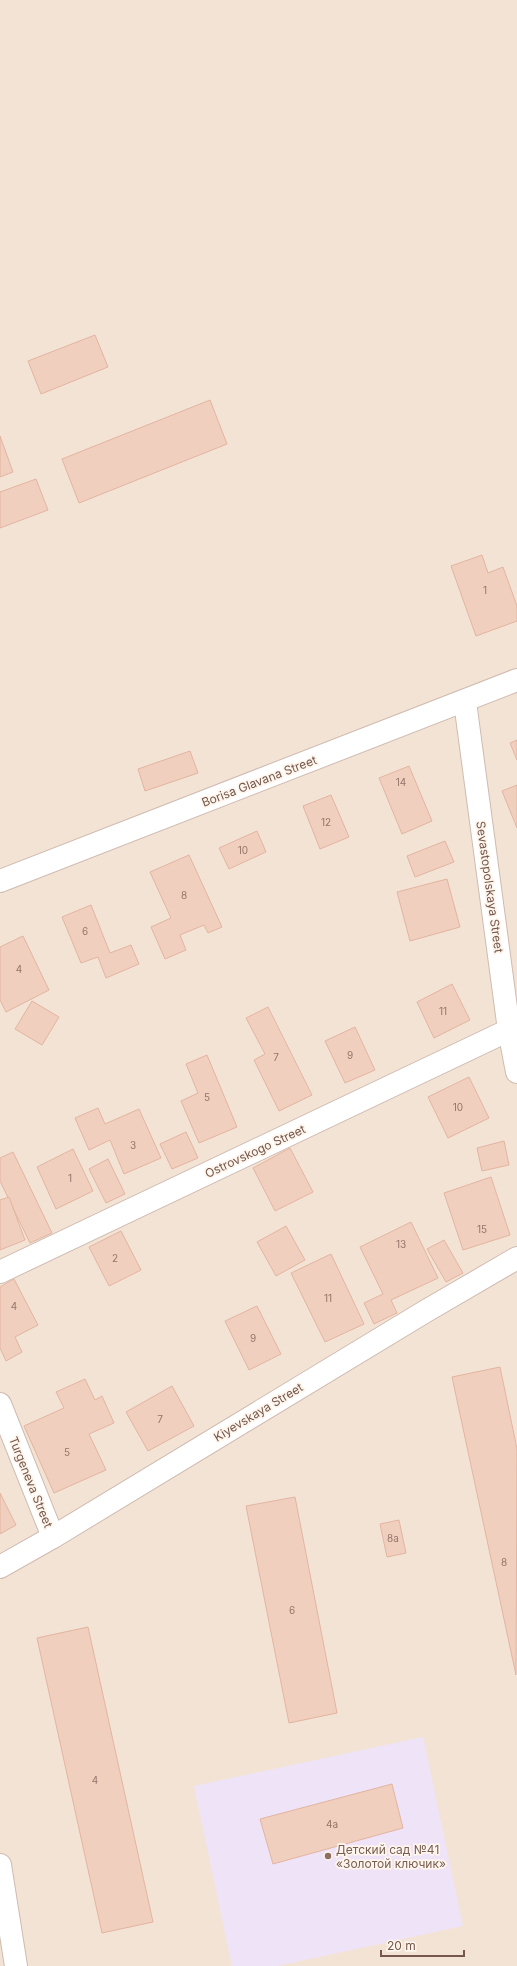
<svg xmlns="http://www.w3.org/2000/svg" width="517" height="1966" font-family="Inter,sans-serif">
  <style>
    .residential { fill: #f3e3d5 }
    .education { fill: #efe3f8 }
    .building { fill: #f1cfbf; stroke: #e3b4a0 }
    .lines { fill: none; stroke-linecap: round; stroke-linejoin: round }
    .street-casing { stroke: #cfbbb0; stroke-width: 24 }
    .street { stroke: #fff; stroke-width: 22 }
    .education-dot { fill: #8d6e63; stroke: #fef6ed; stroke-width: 1.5 }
    .labels { text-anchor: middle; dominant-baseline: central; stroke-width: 3.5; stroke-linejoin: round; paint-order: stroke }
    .number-label { font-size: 10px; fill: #947569 }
    .street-label { font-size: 12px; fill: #75574c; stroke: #fef6ed }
    .education-label { font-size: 12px; fill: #785e54; stroke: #fef6ed; text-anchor: start }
  </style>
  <rect width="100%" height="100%" fill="#fcf2e7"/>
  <rect class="residential" x="0" y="0" width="517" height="1966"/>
  <polygon class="education" points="423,1737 463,1926 277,1966 232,1966 194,1786"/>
  <g class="building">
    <polygon points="95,335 108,367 41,394 28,361"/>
    <polygon points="210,400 227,444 79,503 62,459"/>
    <polygon points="0,436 13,472 0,477"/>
    <polygon points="36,479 48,510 0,528 0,492"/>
    <polygon points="482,555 488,573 503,567 517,606 517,621 476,636 451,566"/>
    <polygon points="517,740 517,760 510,743"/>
    <polygon points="190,751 198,773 145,791 138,769"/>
    <polygon points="409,766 432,821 402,834 379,778"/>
    <polygon points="517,785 517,828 502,791"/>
    <polygon points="331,795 349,837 320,849 303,806"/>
    <polygon points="257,831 266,852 229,869 219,848"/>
    <polygon points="445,841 454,862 415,877 407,856"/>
    <polygon points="189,855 222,927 208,933 204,925 180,935 186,950 165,959 151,927 171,918 150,872"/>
    <polygon points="447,879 460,927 410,941 397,892"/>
    <polygon points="91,905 110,953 131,945 139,964 106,978 98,957 81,963 62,917"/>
    <polygon points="23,936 49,990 6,1012 0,1000 0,947"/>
    <polygon points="452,984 470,1020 434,1038 417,1002"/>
    <polygon points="32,1001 59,1017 42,1045 15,1029"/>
    <polygon points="268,1007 312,1095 279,1111 254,1060 265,1054 246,1018"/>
    <polygon points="355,1027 375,1070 345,1083 325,1041"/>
    <polygon points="207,1055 237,1127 199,1143 181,1101 198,1093 186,1064"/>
    <polygon points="469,1077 489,1118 448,1138 428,1097"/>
    <polygon points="98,1108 105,1124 139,1109 161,1158 124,1174 110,1140 89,1150 75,1118"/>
    <polygon points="186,1132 198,1158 172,1169 160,1144"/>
    <polygon points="504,1141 509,1165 482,1171 477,1148"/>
    <polygon points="290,1148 313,1192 275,1211 253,1168"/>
    <polygon points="73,1149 93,1191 56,1209 37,1167"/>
    <polygon points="13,1152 52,1233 30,1243 0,1181 0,1158"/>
    <polygon points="108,1159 125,1194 106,1203 89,1169"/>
    <polygon points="491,1177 510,1235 463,1250 444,1193"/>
    <polygon points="9,1197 25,1240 0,1250 0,1200"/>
    <polygon points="411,1222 438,1278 391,1300 397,1313 374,1324 364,1303 383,1294 360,1247"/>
    <polygon points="286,1226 305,1260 276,1276 257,1242"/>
    <polygon points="121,1231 141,1270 109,1286 89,1247"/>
    <polygon points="444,1240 463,1273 446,1282 427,1249"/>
    <polygon points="331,1254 364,1324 325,1342 291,1273"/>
    <polygon points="14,1279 38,1325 15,1337 22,1352 6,1361 0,1348 0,1287"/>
    <polygon points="257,1306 281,1354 249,1370 225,1321"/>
    <polygon points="500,1367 517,1449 516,1675 452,1377"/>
    <polygon points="85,1379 95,1400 102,1396 114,1423 89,1434 106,1470 54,1493 24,1426 64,1408 56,1392"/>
    <polygon points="172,1386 194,1426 148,1451 126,1412"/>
    <polygon points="0,1493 16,1525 0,1534"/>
    <polygon points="295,1497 337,1713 289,1723 246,1506"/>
    <polygon points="399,1520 406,1553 387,1557 380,1524"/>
    <polygon points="88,1627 153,1922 102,1933 37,1638"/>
    <polygon points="392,1784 403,1828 273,1864 260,1819"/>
  </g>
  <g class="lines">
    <defs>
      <g id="street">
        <polyline points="465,702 509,1030 517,1072"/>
        <polyline points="0,881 517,680"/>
        <polyline points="0,1272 509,1030"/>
        <polyline points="0,1404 53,1537"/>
        <polyline points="0,1567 53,1537 426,1311 517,1258"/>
        <polyline points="0,1865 16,1966"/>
      </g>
    </defs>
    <use href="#street" class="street-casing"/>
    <use href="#street" class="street"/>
  </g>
  <circle class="education-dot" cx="328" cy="1856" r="4"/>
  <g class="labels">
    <g class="number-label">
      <text x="485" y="590">1</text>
      <text x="401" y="782">14</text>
      <text x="326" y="822">12</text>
      <text x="243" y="850">10</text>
      <text x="184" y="895">8</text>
      <text x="85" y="931">6</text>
      <text x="19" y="969">4</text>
      <text x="443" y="1011">11</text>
      <text x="350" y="1055">9</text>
      <text x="276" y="1057">7</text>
      <text x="207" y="1097">5</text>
      <text x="458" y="1107">10</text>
      <text x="133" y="1145">3</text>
      <text x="70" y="1178">1</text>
      <text x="482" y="1229">15</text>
      <text x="401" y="1244">13</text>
      <text x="115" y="1258">2</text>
      <text x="328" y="1298">11</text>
      <text x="14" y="1306">4</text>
      <text x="253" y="1338">9</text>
      <text x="160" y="1419">7</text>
      <text x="67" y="1452">5</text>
      <text x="393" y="1538">8а</text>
      <text x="504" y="1562">8</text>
      <text x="292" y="1610">6</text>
      <text x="95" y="1780">4</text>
      <text x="332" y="1824">4а</text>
    </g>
    <g class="street-label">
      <text transform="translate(259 781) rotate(-21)">Borisa Glavana Street</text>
      <text transform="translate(490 887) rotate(82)">Sevastopolskaya Street</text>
      <text transform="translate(255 1151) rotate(-25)">Ostrovskogo Street</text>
      <text transform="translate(258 1412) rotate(-31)">Kiyevskaya Street</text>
      <text transform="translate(31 1482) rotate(68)">Turgeneva Street</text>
    </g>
    <g class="education-label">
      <text x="336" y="1849">Детский сад №41<tspan x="336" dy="14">«Золотой ключик»</tspan></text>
    </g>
  </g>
  <path d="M381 1950v6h83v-6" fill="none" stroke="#75574c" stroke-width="2"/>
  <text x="387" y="1950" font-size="12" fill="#75574c" stroke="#fef6ed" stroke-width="3" paint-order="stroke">20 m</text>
</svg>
